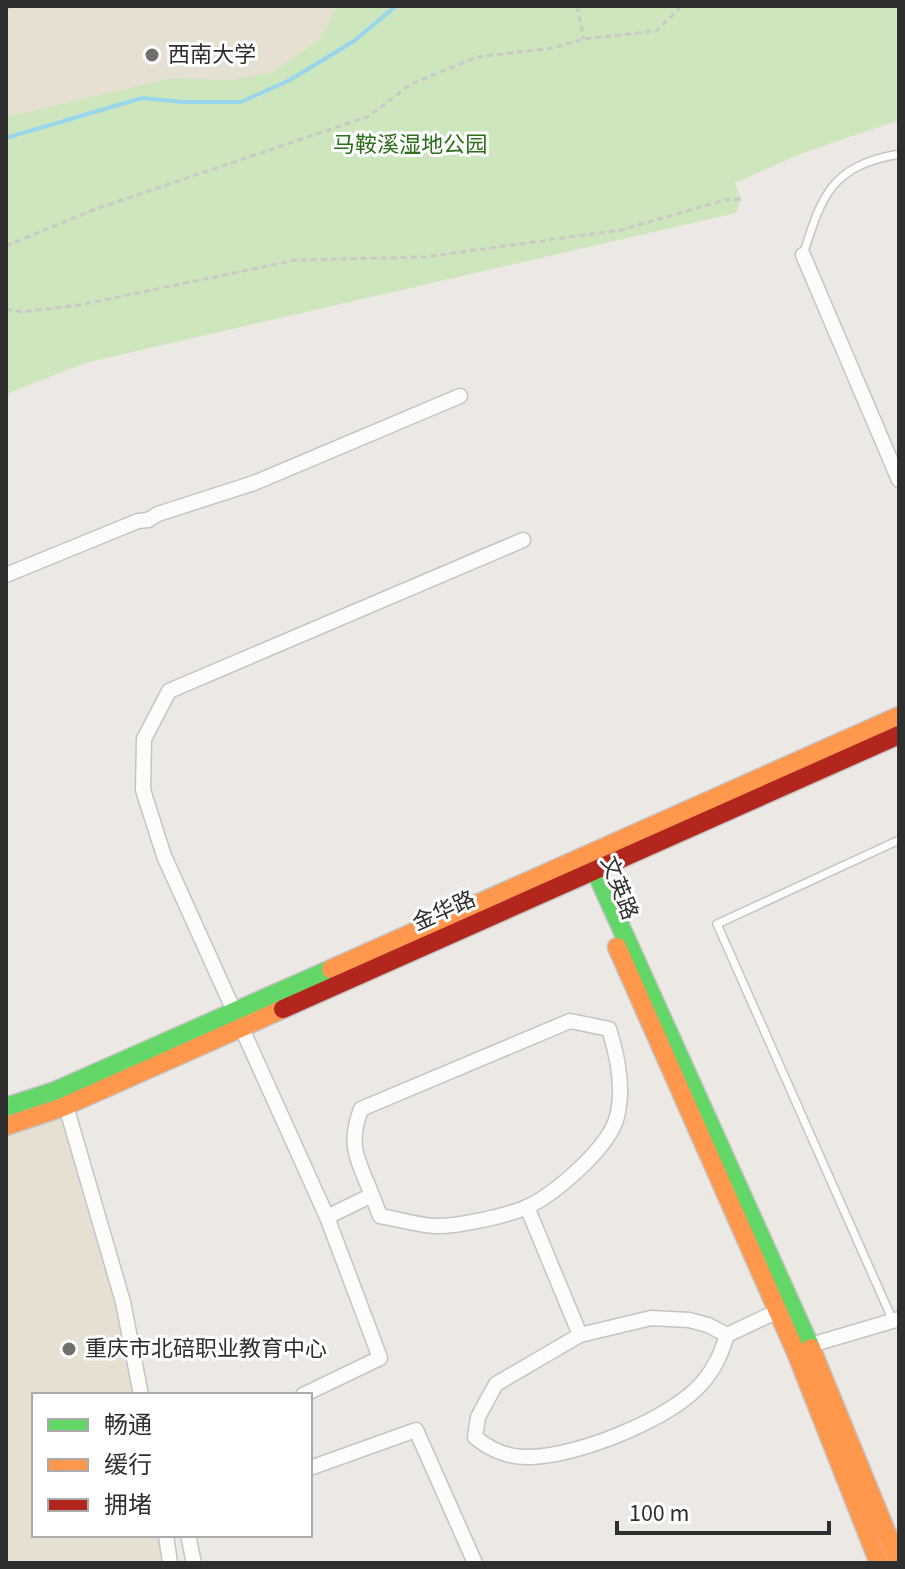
<svg xmlns="http://www.w3.org/2000/svg" width="905" height="1569" font-family="'Source Sans 3','Noto Sans SC',sans-serif">
  <style>
    .education { fill: #e6e0d3 }
    .green { fill: #cee6be }
    .lines { fill: none; stroke-linecap: round; stroke-linejoin: round }
    .stream { stroke: #99d6ec; stroke-width: 4 }
    .lane-casing { stroke: #c5c4c5; stroke-width: 10 }
    .street-casing { stroke: #c5c4c5; stroke-width: 17 }
    .fast-casing { stroke: #c5c4c5; stroke-width: 21 }
    .slow-casing { stroke: #c5c4c5; stroke-width: 21 }
    .jam-casing { stroke: #c5c4c5; stroke-width: 21 }
    .path { stroke: #c9c9c8; stroke-width: 3; stroke-dasharray: 6 4; stroke-linecap: butt }
    .lane { stroke: #fcfcfb; stroke-width: 7 }
    .street { stroke: #fcfcfb; stroke-width: 14 }
    .fast { stroke: #63d668; stroke-width: 18 }
    .slow { stroke: #ff974d; stroke-width: 18 }
    .jam { stroke: #b3261e; stroke-width: 18 }
    .poi-dot { fill: #706f6e; stroke: #fff; stroke-width: 3 }
    .labels { text-anchor: middle; dominant-baseline: central; stroke-width: 6; stroke-linejoin: round; paint-order: stroke }
    .poi-label { font-size: 22px; fill: #2e2e2e; stroke: #fff; text-anchor: start }
    .park-label { font-size: 22px; fill: #2c6e1b; stroke: #fff }
    .street-label { font-size: 22px; fill: #2e2e2e; stroke: #fff }
  </style>
  <rect width="100%" height="100%" fill="#ece8e4"/>
  <g class="education">
    <polygon points="6,6 336,6 321,38 274,72 232,80 172,78 6,117"/>
    <polygon points="63,1107 141,1395 34,1395 34,1535 166,1535 170,1563 6,1563 6,1126"/>
  </g>
  <polygon class="green" points="336,6 899,6 899,120 800,154 735,183 741,199 736,213 85,363 6,394 6,117 172,78 232,80 273,72 321,38"/>
  <g class="lines">
    <polyline class="stream" points="6,138 142,98 183,102 241,102 290,80 354,41 396,6"/>
    <defs>
      <g id="lane">
        <path d="M 803,255 C 822,195 831,166 899,154"/>
        <polyline points="893,1321 717,924 899,840"/>
      </g>
      <g id="street">
        <polyline points="803,255 899,480"/>
        <polyline points="6,575 138,521 148,520 158,514 254,483 460,396"/>
        <polyline points="66,1106 123,1302 141,1395"/>
        <polyline points="527,1207 580,1335"/>
        <path d="M 327,1217 L 372,1195 L 380,1216 C 398,1219 417,1225 434,1226 C 456,1227 505,1216 525,1208 C 554,1195 606,1150 616,1120 C 625,1090 618,1057 609,1029 L 570,1021 L 361,1109 C 347,1146 358,1160 372,1195"/>
        <path d="M 727,1335 L 708,1325 L 689,1320 L 651,1318 L 580,1335 L 496,1384 L 478,1417 L 475,1437 C 490,1450 510,1458 531,1457 C 578,1456 671,1419 702,1383 C 715,1368 721,1354 727,1335 L 778,1311"/>
        <polyline points="804,1347 899,1319"/>
        <polyline points="303,1395 380,1358 327,1217 164,856 143,790 144,739 169,691 523,540"/>
        <polyline points="310,1468 416,1430 475,1563"/>
        <polyline points="166,1535 170,1563"/>
        <polyline points="188,1535 194,1563"/>
      </g>
      <g id="fast">
        <polyline points="588,863 595,870 811,1348"/>
        <polyline points="6,1107 55,1091 331,969"/>
      </g>
      <g id="slow">
        <polyline points="617,947 795,1350 879,1563"/>
        <polyline points="331,969 899,716"/>
        <polyline points="6,1126 63,1107 283,1009"/>
        <polyline points="811,1348 899,1563"/>
      </g>
      <polyline id="jam" points="283,1009 899,735"/>
    </defs>
    <use href="#lane" class="lane-casing"/>
    <use href="#street" class="street-casing"/>
    <use href="#fast" class="fast-casing"/>
    <use href="#slow" class="slow-casing"/>
    <use href="#jam" class="jam-casing"/>
    <g class="path">
      <polyline points="577,6 584,39"/>
      <polyline points="6,8 14,6"/>
      <polyline points="6,246 93,210 369,116 411,84 477,57 553,48 584,39 656,31 682,6"/>
      <polyline points="6,309 21,312 80,305 296,260 425,257 621,230 725,200 741,199"/>
    </g>
    <use href="#lane" class="lane"/>
    <use href="#street" class="street"/>
    <use href="#fast" class="fast"/>
    <use href="#slow" class="slow"/>
    <use href="#jam" class="jam"/>
  </g>
  <g class="poi-dot">
    <circle cx="152" cy="55" r="8"/>
    <circle cx="69" cy="1349" r="8"/>
  </g>
  <g class="labels">
    <g class="poi-label">
      <text x="168" y="55">西南大学</text>
      <text x="85" y="1349">重庆市北碚职业教育中心</text>
    </g>
    <g class="park-label">
      <text x="410" y="145">马鞍溪湿地公园</text>
    </g>
    <g class="street-label">
      <text transform="translate(619 888) rotate(69)">文英路</text>
      <text transform="translate(444 911) rotate(-24)">金华路</text>
    </g>
  </g>
  <rect width="905" height="1569" fill="none" stroke="#2e2e2e" stroke-width="16"/>
  <rect x="32" y="1393" width="280" height="144" fill="#ffffff" stroke="#ababab" stroke-width="2"/>
  <rect x="48" y="1419" width="40" height="12" fill="#63d668" stroke="#ababab" stroke-width="2"/>
  <text x="104" y="1433" font-size="24" fill="#2e2e2e">畅通</text>
  <rect x="48" y="1459" width="40" height="12" fill="#ff974d" stroke="#ababab" stroke-width="2"/>
  <text x="104" y="1473" font-size="24" fill="#2e2e2e">缓行</text>
  <rect x="48" y="1499" width="40" height="12" fill="#b3261e" stroke="#ababab" stroke-width="2"/>
  <text x="104" y="1513" font-size="24" fill="#2e2e2e">拥堵</text>
  <path d="M617 1521v12h212v-12" fill="none" stroke="#2e2e2e" stroke-width="4"/>
  <text x="629" y="1521" font-size="24" fill="#2e2e2e" stroke="#ffffff" stroke-width="6" paint-order="stroke">100 m</text>
</svg>
